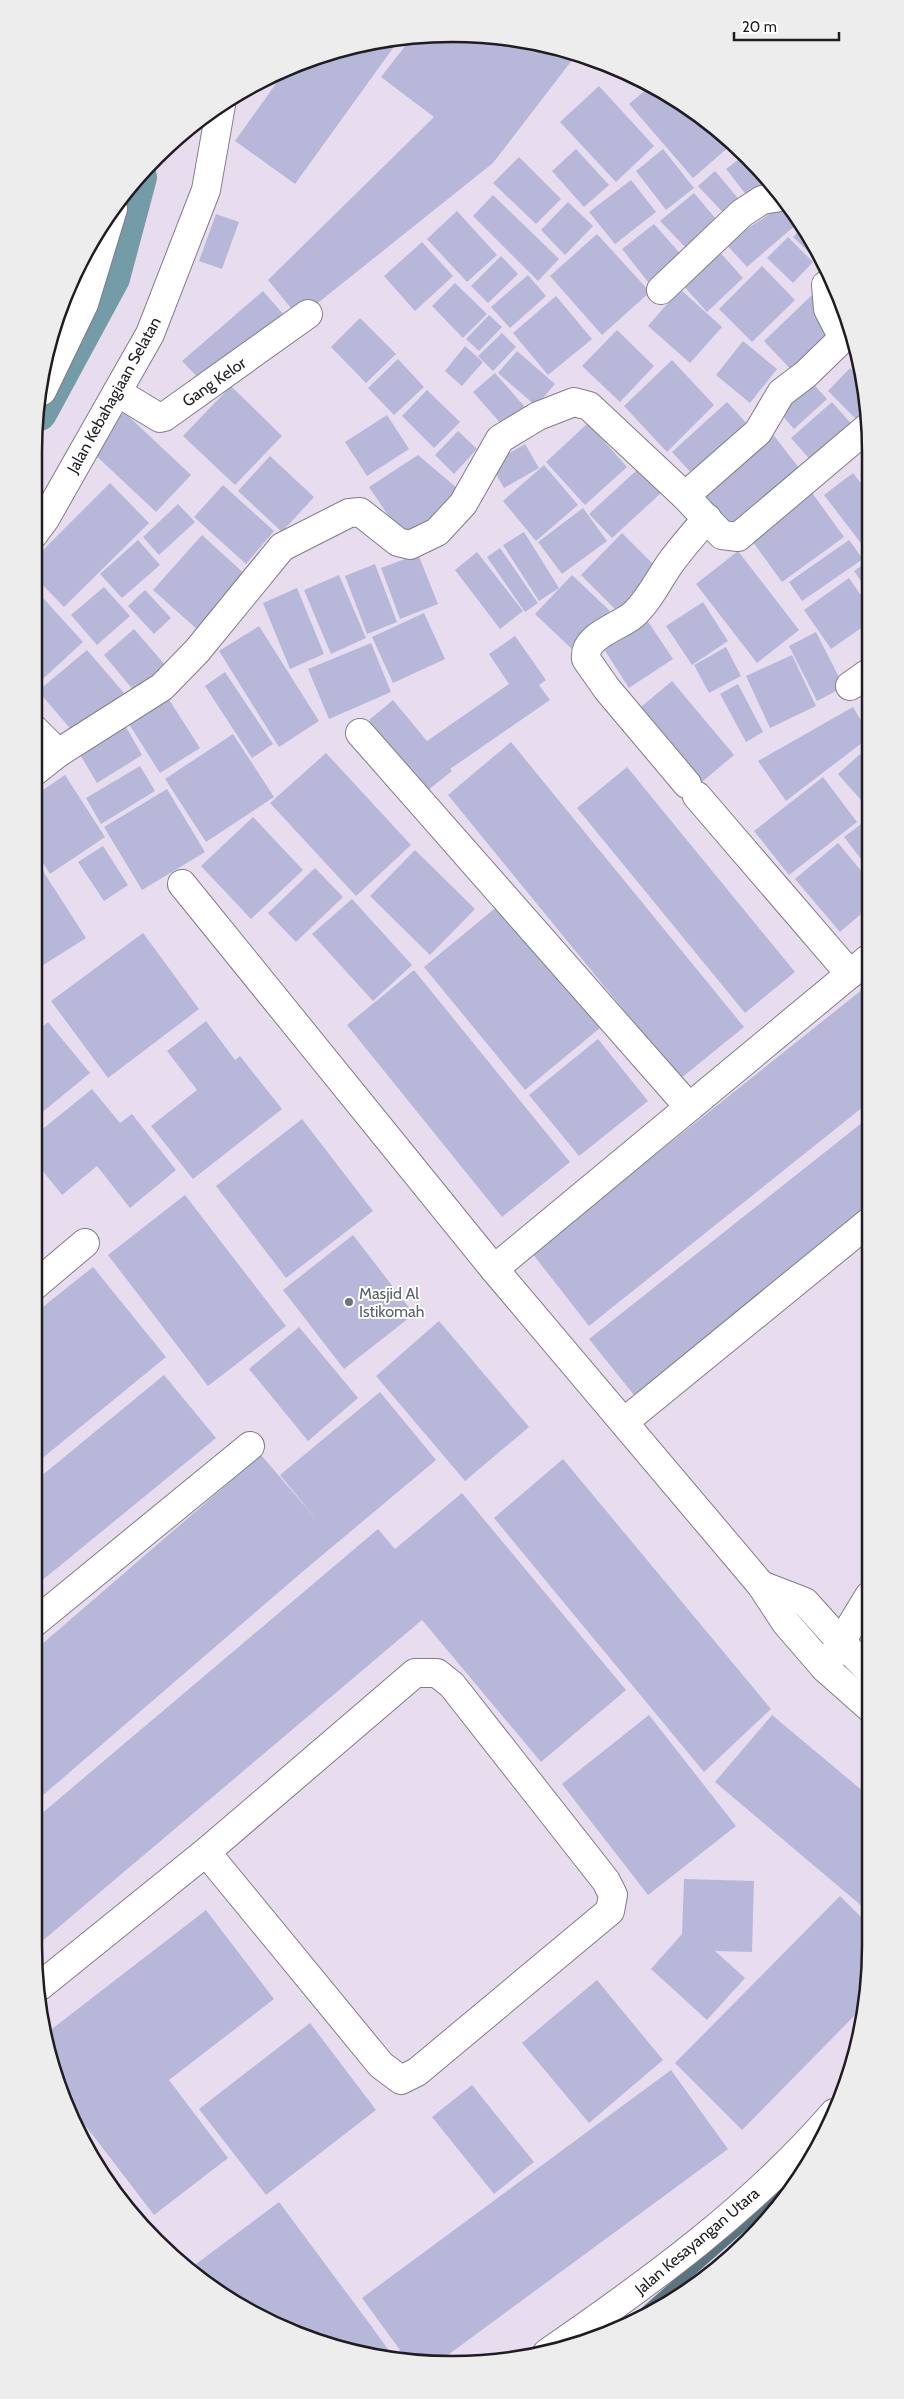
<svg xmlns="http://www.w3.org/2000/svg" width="904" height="2399" font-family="Cabin,sans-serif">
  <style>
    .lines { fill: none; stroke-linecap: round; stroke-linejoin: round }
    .stream { stroke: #5b7580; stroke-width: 10 }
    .canal { stroke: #749ba8; stroke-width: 36 }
    .building { fill: #b7b8d9 }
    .street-casing { stroke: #857b89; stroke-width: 30 }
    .secondary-casing { stroke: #857b89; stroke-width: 30 }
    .street { stroke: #fff; stroke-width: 28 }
    .secondary { stroke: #fff; stroke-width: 28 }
    .worship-dot { fill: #6b7280; stroke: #fff; stroke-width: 2 }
    .labels { text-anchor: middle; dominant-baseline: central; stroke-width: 4; stroke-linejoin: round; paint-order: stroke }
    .street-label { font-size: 16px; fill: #201c22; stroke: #fff }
    .worship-label { font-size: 16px; fill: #5b616d; stroke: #fff; text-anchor: start }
    .rim { fill: none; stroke: #201c22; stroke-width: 2.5 }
  </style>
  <rect width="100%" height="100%" fill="#e8ddee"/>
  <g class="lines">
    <polyline class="stream" points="632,2323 801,2175"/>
    <polyline class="canal" points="39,413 112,278 139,177"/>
  </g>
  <g class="building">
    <polygon points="480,35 561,48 576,55 493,163 299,318 268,280 434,117 381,77 412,37"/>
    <polygon points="401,37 295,184 235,141 285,71 318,56"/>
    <polygon points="599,86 654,146 616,182 560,122"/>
    <polygon points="648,88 684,104 731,145 693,178 629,104"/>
    <polygon points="576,149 609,185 584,207 552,171"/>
    <polygon points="663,149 694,188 666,210 636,171"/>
    <polygon points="743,156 769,180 748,197 726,169"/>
    <polygon points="519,157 561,199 536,224 493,183"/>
    <polygon points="715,171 743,204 729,219 698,186"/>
    <polygon points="631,180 656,212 615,244 589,212"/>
    <polygon points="694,193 721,225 690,252 660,221"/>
    <polygon points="493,195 559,259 538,281 473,216"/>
    <polygon points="568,202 593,226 565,255 541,230"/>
    <polygon points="785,204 798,223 747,267 725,243"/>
    <polygon points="457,211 497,255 467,282 427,239"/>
    <polygon points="216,214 239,222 222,269 199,261"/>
    <polygon points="654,224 685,259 656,292 622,249"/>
    <polygon points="801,229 827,267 828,271 793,237"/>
    <polygon points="597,234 650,292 602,335 550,276"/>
    <polygon points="788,237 813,262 793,283 767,258"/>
    <polygon points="422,242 453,276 415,311 384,276"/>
    <polygon points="717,249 743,278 707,312 681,283"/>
    <polygon points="501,256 518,274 488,303 471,286"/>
    <polygon points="762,266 795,300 752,342 719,309"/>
    <polygon points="528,275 546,296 510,328 491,307"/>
    <polygon points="455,283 487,314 463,338 432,306"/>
    <polygon points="680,289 722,327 690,363 648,326"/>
    <polygon points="263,291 284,315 204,384 182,361"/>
    <polygon points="812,295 832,331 797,376 764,341"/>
    <polygon points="556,296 592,339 548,375 513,333"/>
    <polygon points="489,315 502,327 479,351 466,339"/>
    <polygon points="360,318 396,354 366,383 331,347"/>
    <polygon points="617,330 654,366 620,402 582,366"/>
    <polygon points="502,333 516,347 493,371 478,356"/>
    <polygon points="743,341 777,369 750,403 716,375"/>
    <polygon points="465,346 483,362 462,386 445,371"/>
    <polygon points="517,351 555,384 536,406 498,373"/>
    <polygon points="398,359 424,387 394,415 368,388"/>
    <polygon points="672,360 714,405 667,452 624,406"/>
    <polygon points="856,361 858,368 859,372 852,365"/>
    <polygon points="850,368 861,379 867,397 867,419 861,424 828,391"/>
    <polygon points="495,373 525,407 503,426 473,392"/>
    <polygon points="806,376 827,399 794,429 774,406"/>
    <polygon points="231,386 282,436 235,485 183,436"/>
    <polygon points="427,390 460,422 434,448 402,416"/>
    <polygon points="727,402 752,429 697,479 672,452"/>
    <polygon points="832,402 855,428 814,464 791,438"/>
    <polygon points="124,412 191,475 156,512 89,449"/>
    <polygon points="387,415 409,449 367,476 345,442"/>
    <polygon points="588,423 627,467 585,505 546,462"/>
    <polygon points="458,431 477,449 454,474 435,455"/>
    <polygon points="771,432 800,469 728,526 699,488"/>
    <polygon points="525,444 539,468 504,488 490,464"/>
    <polygon points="418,455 464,494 405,540 369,487"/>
    <polygon points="270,456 314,497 282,532 238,491"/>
    <polygon points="544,465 578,505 536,541 503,501"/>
    <polygon points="638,469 661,493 612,538 589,514"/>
    <polygon points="867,469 867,485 860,475"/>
    <polygon points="853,473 867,491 867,551 824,495"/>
    <polygon points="110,483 149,523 64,607 34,576 34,559"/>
    <polygon points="223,485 274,531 246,564 194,517"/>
    <polygon points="810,490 844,537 782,582 747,534"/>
    <polygon points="178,504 195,522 159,555 143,537"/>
    <polygon points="583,508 607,541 562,574 538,542"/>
    <polygon points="524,532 559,588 539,601 503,545"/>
    <polygon points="622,533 661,572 620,614 581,575"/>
    <polygon points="202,535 248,577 199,631 153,590"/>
    <polygon points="138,540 160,565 122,598 100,574"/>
    <polygon points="849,540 863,559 802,601 789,582"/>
    <polygon points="500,548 538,603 525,612 487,557"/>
    <polygon points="738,551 799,630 757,663 696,584"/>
    <polygon points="477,552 523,611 500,629 455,570"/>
    <polygon points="418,554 438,604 400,619 381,568"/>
    <polygon points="867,562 867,590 854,571"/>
    <polygon points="375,564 397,622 367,634 345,576"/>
    <polygon points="339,575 366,638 331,654 304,590"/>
    <polygon points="572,575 610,611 573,650 535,614"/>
    <polygon points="849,578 867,604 867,624 831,649 804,610"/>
    <polygon points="104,587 130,616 97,645 71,615"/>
    <polygon points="34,588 83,642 34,687"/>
    <polygon points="297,588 324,654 290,669 263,603"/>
    <polygon points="145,590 171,618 154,634 128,606"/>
    <polygon points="703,602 728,641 692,665 666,626"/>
    <polygon points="424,613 445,659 393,683 372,637"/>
    <polygon points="645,617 673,659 629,688 602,646"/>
    <polygon points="259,626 319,721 279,747 219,651"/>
    <polygon points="134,629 166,666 135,692 104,655"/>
    <polygon points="816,632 844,687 817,701 789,646"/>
    <polygon points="515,636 546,680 539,685 550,700 450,769 452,771 427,791 369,720 393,700 427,741 509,684 489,654"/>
    <polygon points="371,643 391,692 329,719 308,669"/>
    <polygon points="726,647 741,676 709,693 694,665"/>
    <polygon points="87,650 124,693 75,734 38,691"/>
    <polygon points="792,655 816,706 770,728 746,676"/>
    <polygon points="225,672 273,744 252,758 205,686"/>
    <polygon points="672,681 734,755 696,787 635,712"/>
    <polygon points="738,684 763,732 746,742 720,694"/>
    <polygon points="166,695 200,748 160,773 127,721"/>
    <polygon points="853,707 867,730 867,739 786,801 758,761"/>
    <polygon points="122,720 142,755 97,783 76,748"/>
    <polygon points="233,734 274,797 206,842 165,779"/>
    <polygon points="511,742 744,1027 680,1079 448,795"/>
    <polygon points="326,753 411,845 356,896 270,803"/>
    <polygon points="860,754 867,763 868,808 838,774"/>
    <polygon points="140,766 155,791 101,824 86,798"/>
    <polygon points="627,767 795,972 745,1013 577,808"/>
    <polygon points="65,775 105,837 50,874 34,849 34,796"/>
    <polygon points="823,777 857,822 789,875 754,831"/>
    <polygon points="167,789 205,852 142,890 104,827"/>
    <polygon points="253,817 303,870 251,919 201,866"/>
    <polygon points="868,819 868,868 844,837"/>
    <polygon points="838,843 868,879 868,908 840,932 795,879"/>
    <polygon points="103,846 128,885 104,901 78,862"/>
    <polygon points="415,850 475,909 430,955 370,896"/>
    <polygon points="34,857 86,938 34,971"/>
    <polygon points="315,868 343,897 296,942 268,913"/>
    <polygon points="352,899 412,965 373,1001 312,934"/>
    <polygon points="499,905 600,1028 525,1090 424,967"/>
    <polygon points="143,933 199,1009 108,1078 51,1001"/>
    <polygon points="414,970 570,1162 502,1217 347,1025"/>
    <polygon points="868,985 868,1103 589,1326 532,1253"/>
    <polygon points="206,1021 235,1060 240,1056 282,1109 193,1179 151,1126 197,1090 167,1051"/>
    <polygon points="48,1022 90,1073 34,1119 34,1034"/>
    <polygon points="598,1039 648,1101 579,1156 529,1095"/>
    <polygon points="92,1089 120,1123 132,1114 176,1170 130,1208 97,1166 62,1195 34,1160 34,1136"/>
    <polygon points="868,1118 869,1209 634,1395 589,1339"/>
    <polygon points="302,1119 373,1211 286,1278 216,1186"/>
    <polygon points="185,1195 286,1326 208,1386 108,1255"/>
    <polygon points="353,1235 414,1314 344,1369 283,1290"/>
    <polygon points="93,1267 166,1357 34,1465 34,1314"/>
    <polygon points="439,1321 529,1427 465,1481 376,1376"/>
    <polygon points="299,1327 358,1398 308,1441 249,1369"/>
    <polygon points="164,1375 216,1438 34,1587 34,1482"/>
    <polygon points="380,1392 436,1460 301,1573 34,1803 34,1651 261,1455 317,1520 280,1475"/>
    <polygon points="563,1459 771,1709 704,1772 494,1518"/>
    <polygon points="462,1493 626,1690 541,1762 422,1620 34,1948 34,1820 378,1529 395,1549"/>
    <polygon points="649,1715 736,1826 648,1895 562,1784"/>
    <polygon points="772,1715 870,1797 870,1913 715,1782"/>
    <polygon points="684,1879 754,1881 752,1952 715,1951 745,1978 707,2020 651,1969 682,1934"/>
    <polygon points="840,1896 870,1926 870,1947 862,2008 742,2130 675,2063"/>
    <polygon points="206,1910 274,1999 169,2080 228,2158 154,2215 62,2095 56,2082 48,2032"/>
    <polygon points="597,1980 663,2060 589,2123 522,2043"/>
    <polygon points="310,2023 376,2110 266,2195 199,2109"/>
    <polygon points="671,2070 728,2149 441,2360 408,2361 362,2298"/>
    <polygon points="472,2085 534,2162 494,2194 432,2117"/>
    <polygon points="279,2202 372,2327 397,2362 318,2343 243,2309 208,2280 196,2264"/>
  </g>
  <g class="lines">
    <defs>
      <g id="street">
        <polyline points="661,290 742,213 762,200 781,197"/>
        <polyline points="42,391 84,304 113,209"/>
        <polyline points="117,392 160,418 164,417 308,314"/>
        <polyline points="685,496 758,432 781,393 806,374 843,338 828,309 826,285 832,282"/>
        <polyline points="34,534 45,519 150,334 206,190 221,105"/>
        <polyline points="850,686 867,674"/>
        <polyline points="34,729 58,753 162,687 197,651 282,547 349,513 360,512 398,542 410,545 437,532 463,504 500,439 538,416 574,402 589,406 685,496 722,535 738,537 867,428"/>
        <polyline points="360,733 689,1107"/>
        <polyline points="34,772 58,753"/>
        <path d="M 687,784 L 607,689 L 586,659 C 583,636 619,627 633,615 C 648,602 658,581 669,565 C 680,549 694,534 707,518"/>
        <polyline points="697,796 850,974"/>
        <polyline points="182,884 494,1269 761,1585 786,1623 825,1668"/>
        <polyline points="494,1269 868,959"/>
        <polyline points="34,1286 85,1243"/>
        <polyline points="624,1422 869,1222"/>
        <polyline points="761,1585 805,1602 841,1642"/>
        <polyline points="34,1623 250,1446"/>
        <polyline points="40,1986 206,1852 415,1673 437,1673 452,1685 606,1881 613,1895 610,1911 417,2072 401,2080 381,2065 206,1852"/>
      </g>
      <g id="secondary">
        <polyline points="869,1596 825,1668 870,1708"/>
        <polyline points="841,1642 870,1671"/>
        <path d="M 547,2353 C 650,2282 752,2208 834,2113"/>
      </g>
    </defs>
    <use href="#street" class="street-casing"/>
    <use href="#secondary" class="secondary-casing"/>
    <use href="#street" class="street"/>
    <use href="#secondary" class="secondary"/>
  </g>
  <circle class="worship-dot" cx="349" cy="1302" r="5"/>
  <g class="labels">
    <g class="street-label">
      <text transform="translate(214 382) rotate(-35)">Gang Kelor</text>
      <text transform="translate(114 395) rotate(-61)">Jalan Kebahagiaan Selatan</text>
      <text transform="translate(697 2241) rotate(-40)">Jalan Kesayangan Utara</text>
    </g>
    <g class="worship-label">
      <text x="359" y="1293">Masjid Al<tspan x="359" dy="18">Istikomah</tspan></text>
    </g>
  </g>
  <path d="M0 0H904V2399H0ZM452 42H452A410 410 0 0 1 862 452V1946A410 410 0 0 1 452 2356H452A410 410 0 0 1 42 1946V452A410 410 0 0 1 452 42Z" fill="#ededed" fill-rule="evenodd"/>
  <path class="rim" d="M452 42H452A410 410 0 0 1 862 452V1946A410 410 0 0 1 452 2356H452A410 410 0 0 1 42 1946V452A410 410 0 0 1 452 42Z"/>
  <path d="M734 32v8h105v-8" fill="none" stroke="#201c22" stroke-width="2.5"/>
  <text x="742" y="32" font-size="15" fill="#201c22" stroke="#ffffff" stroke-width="4" paint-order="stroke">20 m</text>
</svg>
